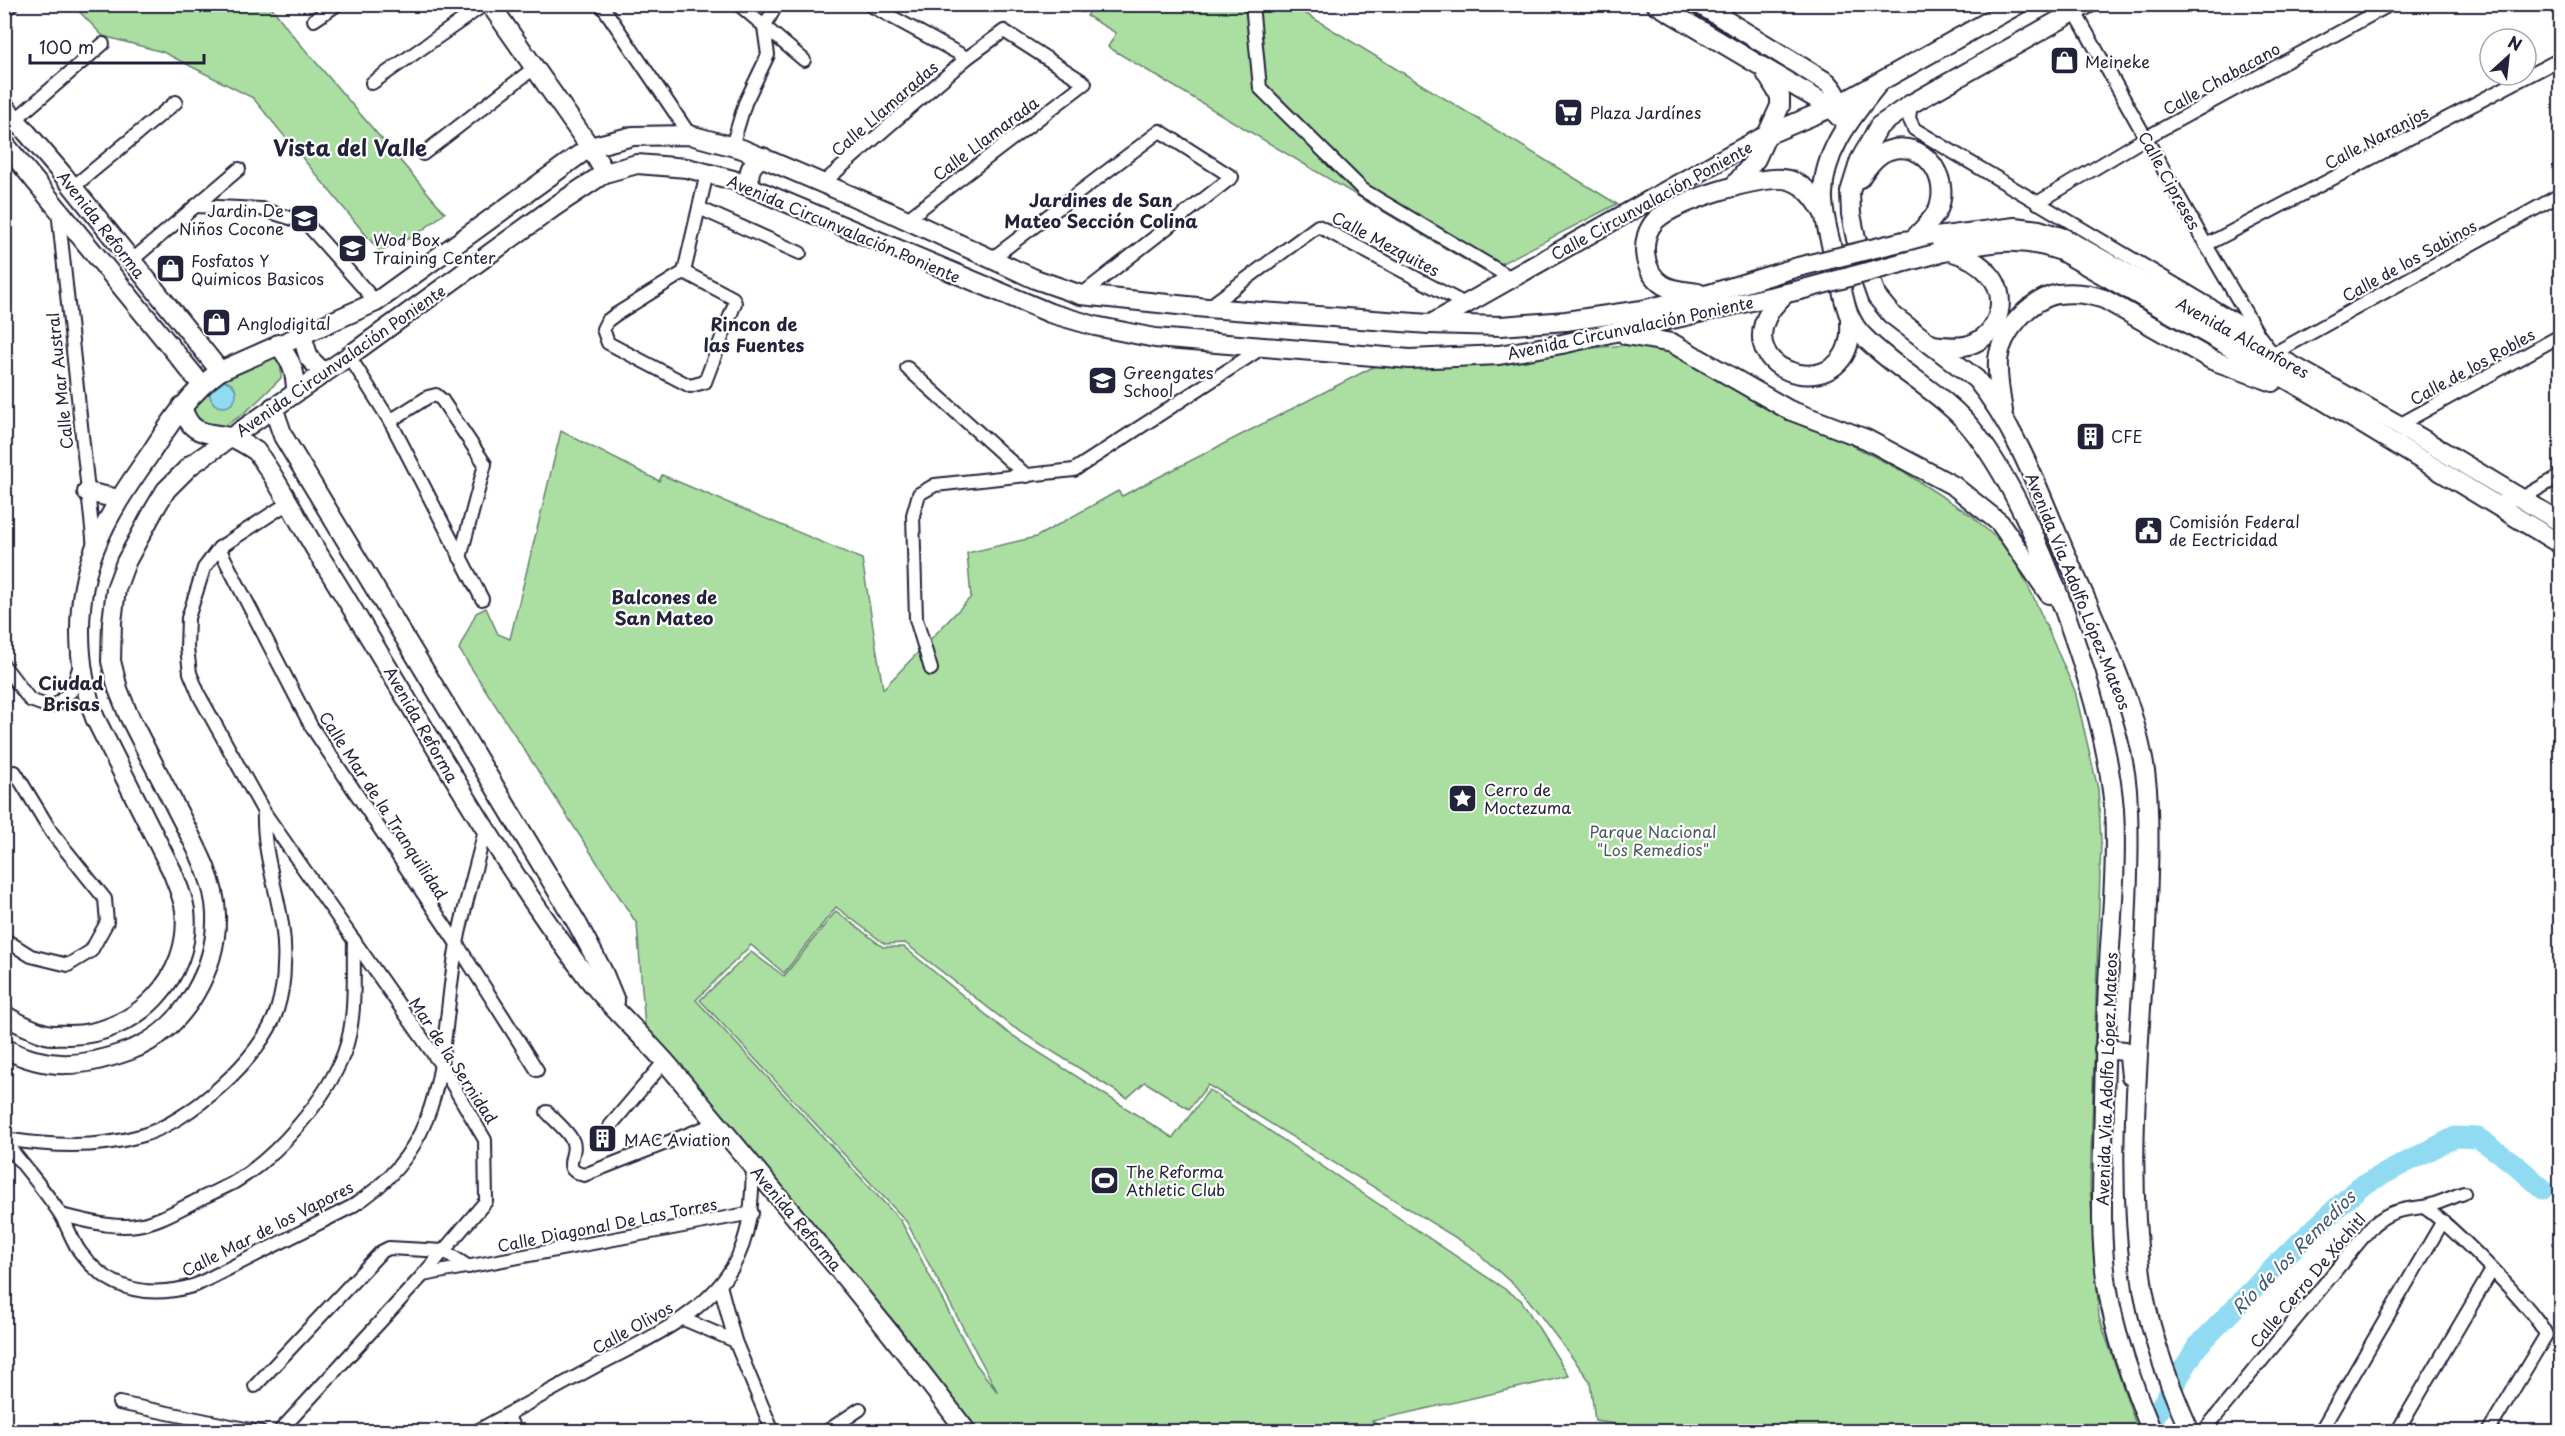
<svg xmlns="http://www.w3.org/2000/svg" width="2565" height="1436" font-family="'Playpen Sans',sans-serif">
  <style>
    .green { fill: #aadfa1; stroke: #66806e; stroke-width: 1.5 }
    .water { fill: #90dbf1; stroke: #6491a8; stroke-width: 1.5 }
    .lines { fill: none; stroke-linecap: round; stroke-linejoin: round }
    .river { stroke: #90dbf1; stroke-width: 21 }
    .street-casing { stroke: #22223b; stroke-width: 16 }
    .secondary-casing { stroke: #22223b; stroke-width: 22 }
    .street { stroke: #fff; stroke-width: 12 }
    .secondary { stroke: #fff; stroke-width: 18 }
    .secondary-bridge-casing { stroke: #22223b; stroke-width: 22; stroke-linecap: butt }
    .secondary-bridge { stroke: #fff; stroke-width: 18 }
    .labels { text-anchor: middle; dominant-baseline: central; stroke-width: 4.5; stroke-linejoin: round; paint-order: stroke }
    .poi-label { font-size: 16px; fill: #22223b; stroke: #fff; text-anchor: start }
    .street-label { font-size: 16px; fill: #22223b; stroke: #fff }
    .park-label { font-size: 16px; fill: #4b5b5a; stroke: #fff }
    .neighbourhood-label { font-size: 18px; font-weight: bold; fill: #22223b; stroke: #fff }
    .water-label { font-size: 18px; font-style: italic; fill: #435a72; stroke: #fff }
    .district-label { font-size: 22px; font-weight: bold; fill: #22223b; stroke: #fff }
  </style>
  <rect width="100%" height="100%" fill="#fff"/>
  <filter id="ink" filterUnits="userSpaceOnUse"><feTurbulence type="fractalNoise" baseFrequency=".0167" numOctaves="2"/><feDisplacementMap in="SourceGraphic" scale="12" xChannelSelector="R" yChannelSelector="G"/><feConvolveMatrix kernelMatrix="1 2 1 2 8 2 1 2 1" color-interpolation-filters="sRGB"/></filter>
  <g filter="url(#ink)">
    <g class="green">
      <polygon points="73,5 270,5 290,32 445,213 416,235 380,252 253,98 163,52 103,36"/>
      <polygon points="1094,5 1292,5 1617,204 1485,272 1108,47 1116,33 1087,16"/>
      <polygon points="1638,344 1672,352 1904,472 1971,515 2010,551 2033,596 2075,691 2098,789 2101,841 2090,1187 2099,1317 2138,1431 1672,1432 1595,1421 1590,1381 1524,1294 1471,1247 1208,1085 1189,1109 1145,1082 1127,1098 1013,1027 905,943 885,944 836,907 784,973 751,945 696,1000 901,1221 976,1364 998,1393 906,1221 700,1000 751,952 784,976 836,911 883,947 904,947 1007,1032 1173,1138 1209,1090 1521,1300 1569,1376 1372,1421 1387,1431 977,1431 897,1325 645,1028 637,924 459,649 476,613 486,608 498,634 510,639 561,431 659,481 662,475 862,559 883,689 971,597 967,553 1036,537 1118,491 1122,496 1373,367"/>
      <path d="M 271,353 L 281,364 L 281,378 C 261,398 233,430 203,431 L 186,406 L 188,398 Z"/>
    </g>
    <circle class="water" cx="223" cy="394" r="13"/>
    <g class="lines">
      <polyline class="river" points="2145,1432 2197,1347 2285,1256 2359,1187 2455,1137 2478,1138 2516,1165 2543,1189"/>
      <defs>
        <g id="street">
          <polyline points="601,4 690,135"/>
          <polyline points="738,4 804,60"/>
          <polyline points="868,4 967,58"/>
          <polyline points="1083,4 1083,5"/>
          <polyline points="1252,4 1260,88 1363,190 1511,278"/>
          <polyline points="4,11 12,4"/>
          <polyline points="2075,12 2206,245 2258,334 2273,354 2560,195"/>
          <polyline points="1714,14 1731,4"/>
          <polyline points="314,20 338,4"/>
          <polyline points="372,83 485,4"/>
          <polyline points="1911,104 1909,118 1914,129 2257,333"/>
          <polyline points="16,119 103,44"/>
          <polyline points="732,146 745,103 768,55 764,27 777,4"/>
          <polyline points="423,154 534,68"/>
          <polyline points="823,183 967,58 1004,31 1085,83 906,220"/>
          <polyline points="73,187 176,102"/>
          <polyline points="2037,203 2147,137 2391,4"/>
          <polyline points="195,206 261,209 306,223 376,302"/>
          <polyline points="699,208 800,253"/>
          <polyline points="58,210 94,547"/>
          <polyline points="2206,245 2560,59"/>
          <polyline points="990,260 1160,131 1232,177 1081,295"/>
          <polyline points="131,261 239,169"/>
          <polyline points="684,272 733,298 735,303 705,382 690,386 608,343 603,329 607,321 615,315 684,272 707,173"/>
          <polyline points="1207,308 1318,226 1465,304"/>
          <polyline points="349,356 390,421 482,599"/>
          <polyline points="907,368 1027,476"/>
          <polyline points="390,421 428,397 436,395 442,400 485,464 460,558"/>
          <polyline points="2399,425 2560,336"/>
          <polyline points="2494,503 2522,498 2560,476"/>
          <polyline points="219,548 311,726 457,944 537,1070"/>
          <polyline points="4,666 30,700 47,706 57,704 72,690 80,665"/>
          <polyline points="931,669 916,619 913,515 919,494 935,485 1074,470 1265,346"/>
          <polyline points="4,939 31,956 68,965 91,951 107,922 105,899 52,833 15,772"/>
          <path d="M 547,1112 C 555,1121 567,1130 572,1140 C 580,1154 558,1169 584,1175 L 717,1123"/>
          <polyline points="610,1126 665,1061"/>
          <path d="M 4,1139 C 51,1146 94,1149 140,1136 C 188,1123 262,1058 277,1010 C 281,997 284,979 284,965 C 288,912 262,864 264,812"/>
          <path d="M 4,1141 C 23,1165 44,1189 61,1215 C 68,1227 72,1241 80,1252 C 110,1292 150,1299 196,1285 L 351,1207 C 454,1143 438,1048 457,944 C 464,906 476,868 485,830"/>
          <path d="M 2423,1207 C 2445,1218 2538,1313 2546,1335 L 2488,1432"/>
          <path d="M 61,1215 C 85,1220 112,1229 137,1225 C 157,1222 174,1212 192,1203 C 205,1196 219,1190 233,1183 C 276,1158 326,1100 344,1053 C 357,1019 353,976 354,940"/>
          <polyline points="423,1275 752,1213"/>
          <polyline points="720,1285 735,1341 773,1432"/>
          <polyline points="683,1319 735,1341"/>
          <polyline points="255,1386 381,1252 389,1248 444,1251 469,1267"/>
          <polyline points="119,1403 260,1432"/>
          <polyline points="507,1415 516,1432"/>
          <polyline points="279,1432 423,1275 486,1201 485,1140 441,1065 264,812 200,697 190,673 187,648 188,618 204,568 219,548 288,503"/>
          <path d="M 475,1432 C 516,1410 556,1388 596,1366 C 645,1340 702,1317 732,1268 C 751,1236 752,1202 753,1166"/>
          <polyline points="826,1432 860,1409"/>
          <path d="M 2203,1432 L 2373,1225 C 2391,1210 2401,1210 2423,1207 C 2436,1205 2451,1197 2464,1193"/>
          <polyline points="2320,1432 2443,1221"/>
          <polyline points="2397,1432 2492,1270"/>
        </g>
        <g id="secondary">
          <polyline points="490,4 590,147 605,173"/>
          <polyline points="1656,4 1803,91 1822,102 1840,104"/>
          <path d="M 1699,4 L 1828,83 C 1838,94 1841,101 1838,116"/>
          <path d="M 2088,4 L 1911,104 L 1879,126 L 1860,160 L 1850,192 L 1851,214 L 1856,239 L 1877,297 L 1891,314 L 1976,379 C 2018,430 2040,494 2066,555 C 2097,626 2141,711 2147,789 C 2150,835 2148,881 2146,927 C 2140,1042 2126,1159 2141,1274 C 2147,1327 2168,1383 2190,1432"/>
          <path d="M 1878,84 C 1851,118 1821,154 1823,200 C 1824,224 1833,249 1838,272 C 1844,297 1845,319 1865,338 C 1899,373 1946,394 1976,434 C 2017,488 2052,573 2074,638 C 2093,693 2109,750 2114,809 C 2117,860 2112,912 2109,963 C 2106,1024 2104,1085 2103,1146 C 2102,1192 2100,1239 2107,1285 C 2115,1336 2132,1383 2152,1432"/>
          <polyline points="4,106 64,176 220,371"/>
          <polyline points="4,143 201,384"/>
          <path d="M 1860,178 C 1867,167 1877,153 1890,150 C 1923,140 1950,176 1939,207 C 1935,219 1921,230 1913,240"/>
          <path d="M 751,187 C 747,174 750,164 763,157"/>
          <polyline points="1733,187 1756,159 1780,106 1780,96 1766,73"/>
          <polyline points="1904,241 2015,227 2039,230 2064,238 2399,425 2560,522"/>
          <path d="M 1935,254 C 1981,244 2015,234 2061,251 L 2318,397 L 2560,544"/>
          <path d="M 1698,293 C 1686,291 1673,291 1663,285 C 1642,272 1639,237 1656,220 C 1674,202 1764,173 1789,180 C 1806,185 1816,199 1824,214"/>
          <path d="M 1785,294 C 1780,299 1774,305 1770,311 C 1730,377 1856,408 1850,322"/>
          <polyline points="1431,324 1731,154 1767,135 1840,104 2019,4"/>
          <polyline points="1626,335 1672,343 1789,410 1866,439 1954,486 2000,523 2049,594"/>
          <polyline points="302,336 309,358 323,372"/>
          <path d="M 278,344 C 291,361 296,371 296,392"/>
          <path d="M 1932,345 C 1945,346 1962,349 1974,343 C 2000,332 2009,295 1989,274 C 1979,262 1964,255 1950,251"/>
          <path d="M 182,406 C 190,436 205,432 230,437 C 239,440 248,446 256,451 C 280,483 298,521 319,555 C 408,696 486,844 587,977 C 613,1011 647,1039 674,1072 C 773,1190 873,1308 967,1432"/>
          <polyline points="273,407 283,436 578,925 603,972 615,1001"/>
          <path d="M 2003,411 C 2000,394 1997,377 1998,360 C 2001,332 2030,299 2058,294 C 2074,292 2090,294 2104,299 L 2212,360 L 2273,382"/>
          <polyline points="87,492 119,499"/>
          <path d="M 4,1015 C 18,1023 31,1030 46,1034 C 53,1036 61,1034 69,1035 C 134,1035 193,978 185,910 C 183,897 177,884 172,871 L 95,718 C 76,666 74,600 95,548 C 108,514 129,484 150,454 C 171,422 189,393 220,371 L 376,302 L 590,147 L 633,136 L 690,135 L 742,149 L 892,213 L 1035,279 L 1081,295 L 1207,308 L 1429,324 L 1501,326 L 1566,321 L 1642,310 L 1709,294 L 1798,267"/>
          <path d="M 4,1048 C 47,1071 83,1067 128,1051 C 157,1041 180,1019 195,993 C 209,969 217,942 216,914 C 215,877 192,840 176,808 C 160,777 144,746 128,714 L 118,689 L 111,661 L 112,622 L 116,589 L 126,562 L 154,510 L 166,490 L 191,465 L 349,356 L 554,207 L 605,173 L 637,164 L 687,168 L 733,180 L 1050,313 L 1095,326 L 1155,338 L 1410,359 L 1499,355 L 1562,344 L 1800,290"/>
          <polyline points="2104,1049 2125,1051 2129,1057 2131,1076"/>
        </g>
      </defs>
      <use href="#street" class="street-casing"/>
      <use href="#secondary" class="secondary-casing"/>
      <use href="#street" class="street"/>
      <use href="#secondary" class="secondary"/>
      <defs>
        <g id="secondary-bridge">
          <polyline points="1798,267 1904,241"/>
          <polyline points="1800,290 1935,254"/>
        </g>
      </defs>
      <use href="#secondary-bridge" class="secondary-bridge-casing"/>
      <use href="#secondary-bridge" class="secondary-bridge"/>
    </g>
  </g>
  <defs>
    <symbol id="shop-square" viewBox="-11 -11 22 22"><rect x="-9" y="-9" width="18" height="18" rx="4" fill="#22223b" stroke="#fff"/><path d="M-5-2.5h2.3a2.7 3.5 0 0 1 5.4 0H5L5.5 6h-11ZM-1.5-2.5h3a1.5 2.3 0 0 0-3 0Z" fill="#fff"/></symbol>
    <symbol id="supermarket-square" viewBox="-11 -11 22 22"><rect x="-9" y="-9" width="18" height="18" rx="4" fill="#22223b" stroke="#fff"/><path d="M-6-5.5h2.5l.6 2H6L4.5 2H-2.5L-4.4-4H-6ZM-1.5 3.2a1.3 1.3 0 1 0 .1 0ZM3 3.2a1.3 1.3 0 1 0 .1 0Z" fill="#fff"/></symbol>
    <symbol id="school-square" viewBox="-11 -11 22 22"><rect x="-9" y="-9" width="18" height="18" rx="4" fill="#22223b" stroke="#fff"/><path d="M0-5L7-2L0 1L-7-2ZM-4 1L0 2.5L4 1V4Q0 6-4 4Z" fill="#fff"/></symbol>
    <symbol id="building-square" viewBox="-11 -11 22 22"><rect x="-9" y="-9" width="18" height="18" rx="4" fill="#22223b" stroke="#fff"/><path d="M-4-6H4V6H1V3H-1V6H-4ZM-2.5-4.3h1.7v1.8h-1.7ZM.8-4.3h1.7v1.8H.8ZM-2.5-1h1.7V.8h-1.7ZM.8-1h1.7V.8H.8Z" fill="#fff"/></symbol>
    <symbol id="civic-square" viewBox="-11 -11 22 22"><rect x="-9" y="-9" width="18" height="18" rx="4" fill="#22223b" stroke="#fff"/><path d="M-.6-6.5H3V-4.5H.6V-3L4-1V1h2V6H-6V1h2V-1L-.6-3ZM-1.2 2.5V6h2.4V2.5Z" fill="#fff"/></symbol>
    <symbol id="sight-square" viewBox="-11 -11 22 22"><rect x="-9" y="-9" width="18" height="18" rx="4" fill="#22223b" stroke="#fff"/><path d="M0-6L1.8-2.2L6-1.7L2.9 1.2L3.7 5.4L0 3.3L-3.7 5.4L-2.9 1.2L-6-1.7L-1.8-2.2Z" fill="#fff"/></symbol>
    <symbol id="stadium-square" viewBox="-11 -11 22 22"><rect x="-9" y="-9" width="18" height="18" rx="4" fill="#22223b" stroke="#fff"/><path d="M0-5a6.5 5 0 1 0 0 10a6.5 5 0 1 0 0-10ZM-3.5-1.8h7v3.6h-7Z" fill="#fff"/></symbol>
  </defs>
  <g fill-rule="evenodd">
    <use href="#shop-square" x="2048" y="44" width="33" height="33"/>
    <use href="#supermarket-square" x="1552" y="96" width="33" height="33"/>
    <use href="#school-square" x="288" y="202" width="33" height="33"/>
    <use href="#school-square" x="336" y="232" width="33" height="33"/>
    <use href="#shop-square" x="154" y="252" width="33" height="33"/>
    <use href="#shop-square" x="200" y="306" width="33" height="33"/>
    <use href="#school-square" x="1086" y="364" width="33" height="33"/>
    <use href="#building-square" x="2074" y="420" width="33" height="33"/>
    <use href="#civic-square" x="2132" y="514" width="33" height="33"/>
    <use href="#sight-square" x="1446" y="782" width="33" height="33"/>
    <use href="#building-square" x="586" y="1122" width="33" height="33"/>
    <use href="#stadium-square" x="1088" y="1164" width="33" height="33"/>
  </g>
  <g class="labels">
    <g class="poi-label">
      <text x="2085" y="61">Meineke</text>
      <text x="1590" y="112">Plaza Jardínes</text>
      <text x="284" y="210" text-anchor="end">Jardin De<tspan x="284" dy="18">Niños Cocone</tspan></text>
      <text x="373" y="239">Wod Box<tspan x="373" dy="18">Training Center</tspan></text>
      <text x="191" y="260">Fosfatos Y<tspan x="191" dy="18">Quimicos Basicos</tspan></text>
      <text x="237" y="323">Anglodigital</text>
      <text x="1123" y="372">Greengates<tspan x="1123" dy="18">School</tspan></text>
      <text x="2111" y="436">CFE</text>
      <text x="2169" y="521">Comisión Federal<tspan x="2169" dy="18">de Eectricidad</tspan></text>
      <text x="1484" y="789">Cerro de<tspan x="1484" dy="18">Moctezuma</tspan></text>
      <text x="624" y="1139">MAC Aviation</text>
      <text x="1126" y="1171">The Reforma<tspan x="1126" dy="18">Athletic Club</tspan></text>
    </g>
    <g class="street-label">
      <text transform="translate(2221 78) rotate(-29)">Calle Chabacano</text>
      <text transform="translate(884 108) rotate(-41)">Calle Llamaradas</text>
      <text transform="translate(2376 137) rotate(-28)">Calle Naranjos</text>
      <text transform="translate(985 138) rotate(-37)">Calle Llamarada</text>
      <text transform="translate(2170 180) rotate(61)">Calle Cipreses</text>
      <text transform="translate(1651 200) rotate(-29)">Calle Circunvalación Poniente</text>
      <text transform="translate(102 224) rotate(52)">Avenida Reforma</text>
      <text transform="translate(844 228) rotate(23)">Avenida Circunvalación Poniente</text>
      <text transform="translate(1386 243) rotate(28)">Calle Mezquites</text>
      <text transform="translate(2409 260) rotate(-29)">Calle de los Sabinos</text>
      <text transform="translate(1630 327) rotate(-12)">Avenida Circunvalación Poniente</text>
      <text transform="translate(2243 337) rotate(29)">Avenida Alcanfores</text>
      <text transform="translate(340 360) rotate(-35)">Avenida Circunvalación Poniente</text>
      <text transform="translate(2472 366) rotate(-29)">Calle de los Robles</text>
      <text transform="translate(59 381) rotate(-96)">Calle Mar Austral</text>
      <text transform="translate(2079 591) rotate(68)">Avenida Via Adolfo López Mateos</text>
      <text transform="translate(422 724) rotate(60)">Avenida Reforma</text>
      <text transform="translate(384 805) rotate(57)">Calle Mar de la Tranquilidad</text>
      <text transform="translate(454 1060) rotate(57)">Mar de la Sernidad</text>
      <text transform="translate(2106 1079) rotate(-88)">Avenida Via Adolfo López Mateos</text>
      <text transform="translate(797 1218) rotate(50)">Avenida Reforma</text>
      <text transform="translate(607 1224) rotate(-11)">Calle Diagonal De Las Torres</text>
      <text transform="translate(267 1228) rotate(-27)">Calle Mar de los Vapores</text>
      <text transform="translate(2307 1280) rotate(-50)">Calle Cerro De Xóchitl</text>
      <text transform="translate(632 1327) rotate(-29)">Calle Olivos</text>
    </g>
    <g class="park-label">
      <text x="1653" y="831">Parque Nacional<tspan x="1653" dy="18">"Los Remedios"</tspan></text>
    </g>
    <g class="neighbourhood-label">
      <text x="1101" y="199">Jardines de San<tspan x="1101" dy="21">Mateo Sección Colina</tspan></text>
      <text x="754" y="323">Rincon de<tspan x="754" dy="21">las Fuentes</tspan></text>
      <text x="664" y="596">Balcones de<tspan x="664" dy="21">San Mateo</tspan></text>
      <text x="71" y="682">Ciudad<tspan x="71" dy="21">Brisas</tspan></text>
    </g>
    <g class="water-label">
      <text transform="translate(2293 1252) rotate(-45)">Río de los Remedios</text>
    </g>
    <g class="district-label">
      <text x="350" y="146">Vista del Valle</text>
    </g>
  </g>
  <rect width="2565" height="1436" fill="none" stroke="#fff" stroke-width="24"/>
  <rect x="12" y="12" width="2541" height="1412" fill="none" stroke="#22223b" stroke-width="2" filter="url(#ink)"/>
  <g transform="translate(2508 57) rotate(27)"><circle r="28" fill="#ffffff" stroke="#a7a7b1" stroke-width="1.5"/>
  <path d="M0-4.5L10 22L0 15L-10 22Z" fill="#22223b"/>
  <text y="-9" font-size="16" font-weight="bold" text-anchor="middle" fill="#22223b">N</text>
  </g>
  <path d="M30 54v9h174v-9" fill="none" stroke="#22223b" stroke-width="3"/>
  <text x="39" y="54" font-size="18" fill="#22223b" stroke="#ffffff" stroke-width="4.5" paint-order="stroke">100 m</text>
</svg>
